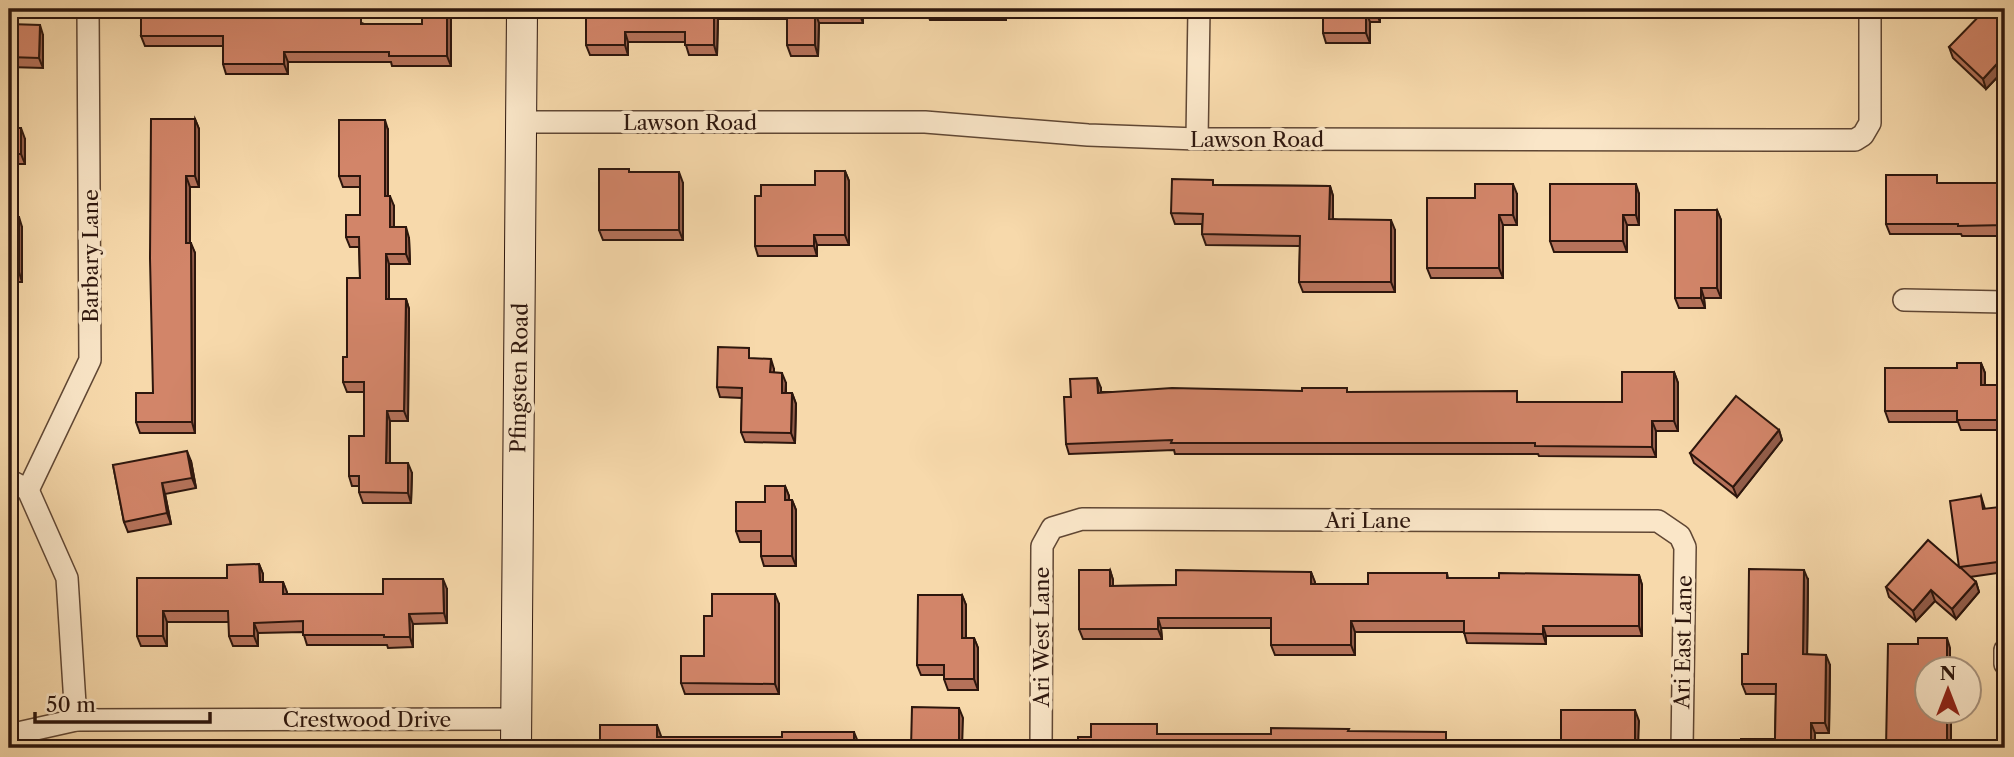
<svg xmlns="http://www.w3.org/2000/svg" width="2014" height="757" font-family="'Libre Caslon Text',serif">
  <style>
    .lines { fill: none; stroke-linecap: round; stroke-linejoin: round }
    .street-casing { stroke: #604734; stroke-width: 24 }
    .secondary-casing { stroke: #2d160d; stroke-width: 32 }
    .street { stroke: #fae6c8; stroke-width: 21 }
    .secondary { stroke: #fae6c8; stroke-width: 30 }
    .wall { fill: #b5725a; stroke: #2d160d; stroke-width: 2 }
    .shaded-wall { fill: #935d4a; stroke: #2d160d; stroke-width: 2 }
    .building { fill: #d28569; stroke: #2d160d; stroke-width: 2 }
    .labels { text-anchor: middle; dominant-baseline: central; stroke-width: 7; stroke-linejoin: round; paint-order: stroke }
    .street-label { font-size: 21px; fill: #2d160d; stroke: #fae6c8 }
  </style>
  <rect width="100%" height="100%" fill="#f7d9ab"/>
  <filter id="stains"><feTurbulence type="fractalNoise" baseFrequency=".00286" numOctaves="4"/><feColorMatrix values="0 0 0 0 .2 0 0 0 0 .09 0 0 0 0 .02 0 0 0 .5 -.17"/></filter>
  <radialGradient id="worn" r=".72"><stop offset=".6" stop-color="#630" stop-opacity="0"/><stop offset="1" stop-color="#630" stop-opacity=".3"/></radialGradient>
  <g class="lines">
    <defs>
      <g id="street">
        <polyline points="521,122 925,122 1088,135 1197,139 1855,140 1863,135 1870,123 1870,9"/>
        <polyline points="1197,139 1199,9"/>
        <polyline points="1904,300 2005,302"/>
        <polyline points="9,480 28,490 67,578 76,720"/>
        <polyline points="28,490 90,360 88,9"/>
        <polyline points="2005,650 2005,664"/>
        <polyline points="9,735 76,720 516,719"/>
        <polyline points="1041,748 1042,546 1052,528 1082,519 1658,521 1680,536 1685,547 1682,748"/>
      </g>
      <polyline id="secondary" points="516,748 522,9"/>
    </defs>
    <use href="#street" class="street-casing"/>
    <use href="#secondary" class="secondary-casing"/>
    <use href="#street" class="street"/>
    <use href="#secondary" class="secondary"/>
  </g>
  <g class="wall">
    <polygon points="338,9 338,13 364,24 422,24 422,9 451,9 451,66 392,66 391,62 288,62 288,74 226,74 223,64 223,46 145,46 141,36"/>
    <polygon points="586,9 863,9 863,23 819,23 818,56 791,56 787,45 787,19 718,19 717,55 689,55 685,42 628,42 628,55 590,55 586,45"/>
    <polygon points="1006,9 1006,20 930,20 926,10"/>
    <polygon points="1323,9 1380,9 1380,22 1370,22 1370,43 1326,43 1323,33"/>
    <polygon points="2005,9 2005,69 1986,89 1953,58 1949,47"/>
    <polygon points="9,24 43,35 43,68 9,67"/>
    <polygon points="195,119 199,129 199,187 190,187 190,243 195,253 195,433 140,433 136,422 153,393"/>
    <polygon points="9,128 25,139 25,164 9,164"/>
    <polygon points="388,130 388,196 394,206 394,227 409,238 410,264 389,264 389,299 406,299 409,309 408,421 390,421 390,463 412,473 411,503 363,503 359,492 359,486 352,486 349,476 364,436 364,392 347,392 343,382 360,278 359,247 350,247 346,237 360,215 360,187 343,187 339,176"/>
    <polygon points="845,171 849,181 849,245 817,245 817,256 758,256 755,246 761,196 815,185"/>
    <polygon points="630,172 683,183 683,240 603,240 599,230"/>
    <polygon points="1940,183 2005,183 2005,236 1962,236 1961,234 1890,234 1886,224"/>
    <polygon points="1215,185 1330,186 1333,196 1333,219 1395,230 1395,292 1303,292 1299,282 1300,246 1206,245 1202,234 1202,224 1175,224 1171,213"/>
    <polygon points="1517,194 1517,225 1503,225 1503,278 1431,278 1427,268 1475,198"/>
    <polygon points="1639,194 1639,225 1627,225 1627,252 1554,252 1550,241"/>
    <polygon points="1717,210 1721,220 1721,298 1704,298 1705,308 1679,308 1675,298"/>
    <polygon points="9,217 22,227 22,282 9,282"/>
    <polygon points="752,359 774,369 774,373 786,383 786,393 792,393 796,404 795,443 745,442 741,432 742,398 720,397 717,387"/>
    <polygon points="1981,363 1985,373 1985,385 2005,385 2005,430 1961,430 1958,422 1889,422 1885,411 1957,368"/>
    <polygon points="1674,372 1678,383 1678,431 1656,431 1656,457 1539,456 1538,454 1175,454 1174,450 1069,454 1066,444 1071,397 1101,388 1101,392 1348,392 1520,402 1622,402"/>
    <polygon points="1779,430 1782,440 1737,497 1694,463 1690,453"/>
    <polygon points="191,461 196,488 165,494 171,524 128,532 124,522 113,465"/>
    <polygon points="785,486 789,496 789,500 792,500 796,510 796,566 764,566 761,556 761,542 740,542 736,531"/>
    <polygon points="1981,496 1985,509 2003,519 2005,519 2005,572 1970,577 1976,582 1979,592 1956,619 1935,601 1916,621 1889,597 1886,587 1959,567"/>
    <polygon points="259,564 263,574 263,582 283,582 287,594 383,594 447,589 447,623 413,624 413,647 388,648 387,645 307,645 303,632 258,633 258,646 233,646 229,636 229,622 167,622 167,646 141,646 137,636 137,578 227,578"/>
    <polygon points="1110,570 1113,580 1113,586 1176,585 1311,572 1315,584 1368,584 1447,573 1448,578 1499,578 1639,575 1642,585 1642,636 1546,636 1546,644 1467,643 1464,632 1355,632 1355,655 1275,655 1271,645 1271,628 1161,628 1162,639 1083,639 1079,629"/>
    <polygon points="1808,580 1807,654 1830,665 1829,733 1815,733 1815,748 1775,739 1776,694 1746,694 1742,684 1748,654"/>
    <polygon points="962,595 966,605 966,638 974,638 978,648 978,690 948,690 944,679 944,675 921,675 917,665"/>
    <polygon points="779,604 779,694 685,694 681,683 704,656 712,616"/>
  </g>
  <g class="shaded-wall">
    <polygon points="447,9 451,9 451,66 447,56"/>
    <polygon points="714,9 718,19 717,55 714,45"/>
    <polygon points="860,9 863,9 863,23 859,13"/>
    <polygon points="1003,9 1006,9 1006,20 1003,10"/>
    <polygon points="1376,9 1380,9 1380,22 1376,12"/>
    <polygon points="815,12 819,23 818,56 815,45"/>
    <polygon points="1366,12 1370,22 1370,43 1366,33"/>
    <polygon points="40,25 43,35 43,68 39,58"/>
    <polygon points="625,32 628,42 628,55 625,45"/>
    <polygon points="284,52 288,62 288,74 284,64"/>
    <polygon points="2005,55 2005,69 1986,89 1983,79"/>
    <polygon points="195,119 199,129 199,187 195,176"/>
    <polygon points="385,120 388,130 388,206 385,196"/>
    <polygon points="21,128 25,139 25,164 21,154"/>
    <polygon points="845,171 849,181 849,245 845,235"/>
    <polygon points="679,172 683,183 683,240 679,230"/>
    <polygon points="186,176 190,187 190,253 186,243"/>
    <polygon points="1513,184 1517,194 1517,225 1513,215"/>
    <polygon points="1636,184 1639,194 1639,225 1636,215"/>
    <polygon points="1330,186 1333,196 1333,230 1329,219"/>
    <polygon points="390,196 394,206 394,238 390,227"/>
    <polygon points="1717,210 1721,220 1721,298 1717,288"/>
    <polygon points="1499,215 1503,225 1503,278 1499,268"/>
    <polygon points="1623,215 1627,225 1627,252 1623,241"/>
    <polygon points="19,217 22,227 22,282 19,272"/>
    <polygon points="1391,220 1395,230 1395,292 1391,282"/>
    <polygon points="406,227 409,238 410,264 406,254"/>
    <polygon points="814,235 817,245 817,256 814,246"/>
    <polygon points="191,243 195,253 195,433 192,422"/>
    <polygon points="386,254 389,264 389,309 386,299"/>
    <polygon points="1701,288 1704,298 1705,308 1701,298"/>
    <polygon points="406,299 409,309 408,421 404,411"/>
    <polygon points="771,359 774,369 774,383 770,372"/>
    <polygon points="1981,363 1985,373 1985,395 1981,385"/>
    <polygon points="1674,372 1678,383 1678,431 1674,421"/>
    <polygon points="782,373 786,383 785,404 782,393"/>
    <polygon points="1097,378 1101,388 1101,403 1098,393"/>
    <polygon points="792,393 796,404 795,443 791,433"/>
    <polygon points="387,411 390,421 390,473 386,463"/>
    <polygon points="1652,421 1656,431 1656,457 1652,447"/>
    <polygon points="1779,430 1782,440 1737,497 1733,487"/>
    <polygon points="187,451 191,461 196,488 192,478"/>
    <polygon points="408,463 412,473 411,503 408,493"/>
    <polygon points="162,483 165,494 171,524 167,513"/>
    <polygon points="785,486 789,496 789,510 785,500"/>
    <polygon points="792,500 796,510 796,566 792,556"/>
    <polygon points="259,564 263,574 263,593 260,582"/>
    <polygon points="1110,570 1113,580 1113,596 1110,586"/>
    <polygon points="1804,570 1808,580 1807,665 1803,654"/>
    <polygon points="1311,572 1315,582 1315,595 1311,584"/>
    <polygon points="1639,575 1642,585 1642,636 1639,626"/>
    <polygon points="443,579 447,589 447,623 444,613"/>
    <polygon points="283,582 287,592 287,604 283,594"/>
    <polygon points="1976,582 1979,592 1956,619 1952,609"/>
    <polygon points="1931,590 1935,601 1916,621 1913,611"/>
    <polygon points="775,594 779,604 779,694 775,684"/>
    <polygon points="962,595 966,605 966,648 962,638"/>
    <polygon points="163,611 167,622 167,646 163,636"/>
    <polygon points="409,614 413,624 413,647 410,637"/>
    <polygon points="1158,618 1161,628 1162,639 1158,629"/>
    <polygon points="1351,621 1355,632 1355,655 1351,645"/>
    <polygon points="254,623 258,633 258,646 254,636"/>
    <polygon points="1543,626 1546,636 1546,644 1543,634"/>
    <polygon points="974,638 978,648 978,690 974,679"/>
    <polygon points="1947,638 1950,648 1950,669 1947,669"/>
    <polygon points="1826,655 1830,665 1829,733 1825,723"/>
    <polygon points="959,708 963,718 962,748 959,748"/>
    <polygon points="1635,710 1639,721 1638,748 1635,748"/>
    <rect x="1947" y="711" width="4" height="37"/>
    <polygon points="1811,723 1815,733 1815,748 1811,748"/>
    <polygon points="657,725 661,736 661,747 657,737"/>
    <polygon points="854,732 858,742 858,748 854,748"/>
  </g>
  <g class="building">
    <polygon points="141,9 334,9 334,13 361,13 361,24 422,24 422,9 447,9 447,56 389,56 389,52 284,52 284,64 223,64 223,36 141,36"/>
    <polygon points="586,9 860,9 859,13 815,12 815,45 787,45 787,9 714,9 714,45 685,45 685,32 625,32 625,45 586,45"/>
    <rect x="926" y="9" width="77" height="1"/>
    <polygon points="1323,9 1376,9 1376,12 1366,12 1366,33 1323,33"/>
    <polygon points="1986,9 2005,9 2005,55 1983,79 1949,47"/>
    <polygon points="9,24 40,25 39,58 9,57"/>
    <polygon points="151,119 195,119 195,176 186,176 186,243 191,243 192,422 136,422 136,393 153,393 150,258"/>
    <polygon points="339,120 385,120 385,196 390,196 390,227 406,227 406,254 386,254 386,299 406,299 404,411 387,411 386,463 408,463 408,493 359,492 359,476 349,476 349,436 364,436 364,382 343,382 343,357 347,357 347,278 360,278 359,237 346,237 346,215 360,215 360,176 339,176"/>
    <rect x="9" y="128" width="12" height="26"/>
    <polygon points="599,169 629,169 629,172 679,172 679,230 599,230"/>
    <polygon points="815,171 845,171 845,235 814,235 814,246 755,246 755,196 761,196 761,185 815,185"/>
    <polygon points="1886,175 1937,175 1937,183 2005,183 2005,225 1958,226 1958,224 1886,224"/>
    <polygon points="1172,179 1213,180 1213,185 1330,186 1329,219 1391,220 1391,282 1299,282 1300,236 1202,234 1203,214 1171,213"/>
    <polygon points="1475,184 1513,184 1513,215 1499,215 1499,268 1427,268 1427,198 1475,198"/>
    <polygon points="1550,184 1636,184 1636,215 1623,215 1623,241 1550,241"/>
    <polygon points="1675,210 1717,210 1717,288 1701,288 1701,298 1675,298"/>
    <rect x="9" y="217" width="10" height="55"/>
    <polygon points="718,347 749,348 749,358 771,359 770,372 782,373 782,393 792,393 791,433 741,432 742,388 717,387"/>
    <polygon points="1957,363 1981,363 1981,385 2005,385 2005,420 1957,420 1957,411 1885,411 1885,368 1957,368"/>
    <polygon points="1622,372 1674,372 1674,421 1652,421 1652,447 1535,446 1535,443 1171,443 1172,440 1066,444 1064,397 1071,397 1070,379 1097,378 1098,393 1172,388 1302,391 1302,388 1347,388 1347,392 1517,391 1517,402 1622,402"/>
    <polygon points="1736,396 1779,430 1733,487 1690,453"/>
    <polygon points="187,451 192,478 162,483 167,513 124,522 113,465"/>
    <polygon points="765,486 785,486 785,500 792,500 792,556 761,556 761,531 736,531 736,502 765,502"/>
    <polygon points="1981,496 1983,509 1999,507 2000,519 2005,519 2005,561 1960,567 1976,582 1952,609 1931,590 1913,611 1886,587 1928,540 1959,567 1950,501"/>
    <polygon points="259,564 260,582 283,582 283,594 383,594 383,579 443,579 444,613 409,614 410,637 384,637 384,635 303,635 303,621 254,623 254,636 229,636 228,611 163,611 163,636 137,636 137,578 227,578 227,565"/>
    <polygon points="1749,569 1804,570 1803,654 1826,655 1825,723 1811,723 1811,748 1741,748 1741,739 1775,739 1776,684 1742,684 1742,654 1748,654"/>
    <polygon points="1079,570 1110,570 1110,586 1176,585 1176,570 1311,572 1311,584 1368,584 1368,573 1447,573 1447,578 1499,578 1499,573 1639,575 1639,626 1543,626 1543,634 1464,633 1464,621 1351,621 1351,645 1271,645 1271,618 1158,618 1158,629 1079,629"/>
    <polygon points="712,594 775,594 775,684 681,683 681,656 704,656 704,616 712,616"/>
    <polygon points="918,595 962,595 962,638 974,638 974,679 944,679 944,665 917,665"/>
    <polygon points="1918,638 1947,638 1947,669 1927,669 1927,711 1947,711 1947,748 1886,748 1888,644 1918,644"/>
    <polygon points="912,707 959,708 959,748 911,748"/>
    <polygon points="1561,710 1635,710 1635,748 1078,748 1078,737 1091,737 1091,724 1157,724 1157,734 1271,734 1271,728 1349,729 1348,731 1446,732 1446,743 1561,743"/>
    <polygon points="600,725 657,725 657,737 782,737 782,732 854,732 854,748 600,748"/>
  </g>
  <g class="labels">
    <g class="street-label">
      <text x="690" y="122">Lawson Road</text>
      <text x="1257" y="139">Lawson Road</text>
      <text transform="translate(90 256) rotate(-90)">Barbary Lane</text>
      <text transform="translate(519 378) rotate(-89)">Pfingsten Road</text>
      <text x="1368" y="520">Ari Lane</text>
      <text transform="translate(1041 637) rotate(-90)">Ari West Lane</text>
      <text transform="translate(1683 642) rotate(-89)">Ari East Lane</text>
      <text x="367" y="719">Crestwood Drive</text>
    </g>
  </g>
  <rect width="2014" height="757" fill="none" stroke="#f7d9ab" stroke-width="35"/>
  <rect x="10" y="10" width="1993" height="736" fill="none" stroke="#2d160d" stroke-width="3.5"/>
  <rect x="18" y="18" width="1979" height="722" fill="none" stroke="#2d160d" stroke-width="2"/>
  <g transform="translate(1948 690)"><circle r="33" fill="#fae6c8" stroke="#a8937d" stroke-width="2"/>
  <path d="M0-5L12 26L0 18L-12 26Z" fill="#8f2418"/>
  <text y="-10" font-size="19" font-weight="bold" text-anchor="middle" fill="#2d160d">N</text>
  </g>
  <path d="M35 712v10h175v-10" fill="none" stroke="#2d160d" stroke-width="3.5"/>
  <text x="46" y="712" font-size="21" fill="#2d160d" stroke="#fae6c8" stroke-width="5" paint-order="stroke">50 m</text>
  <rect width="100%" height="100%" filter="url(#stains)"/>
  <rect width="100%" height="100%" fill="url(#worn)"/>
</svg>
